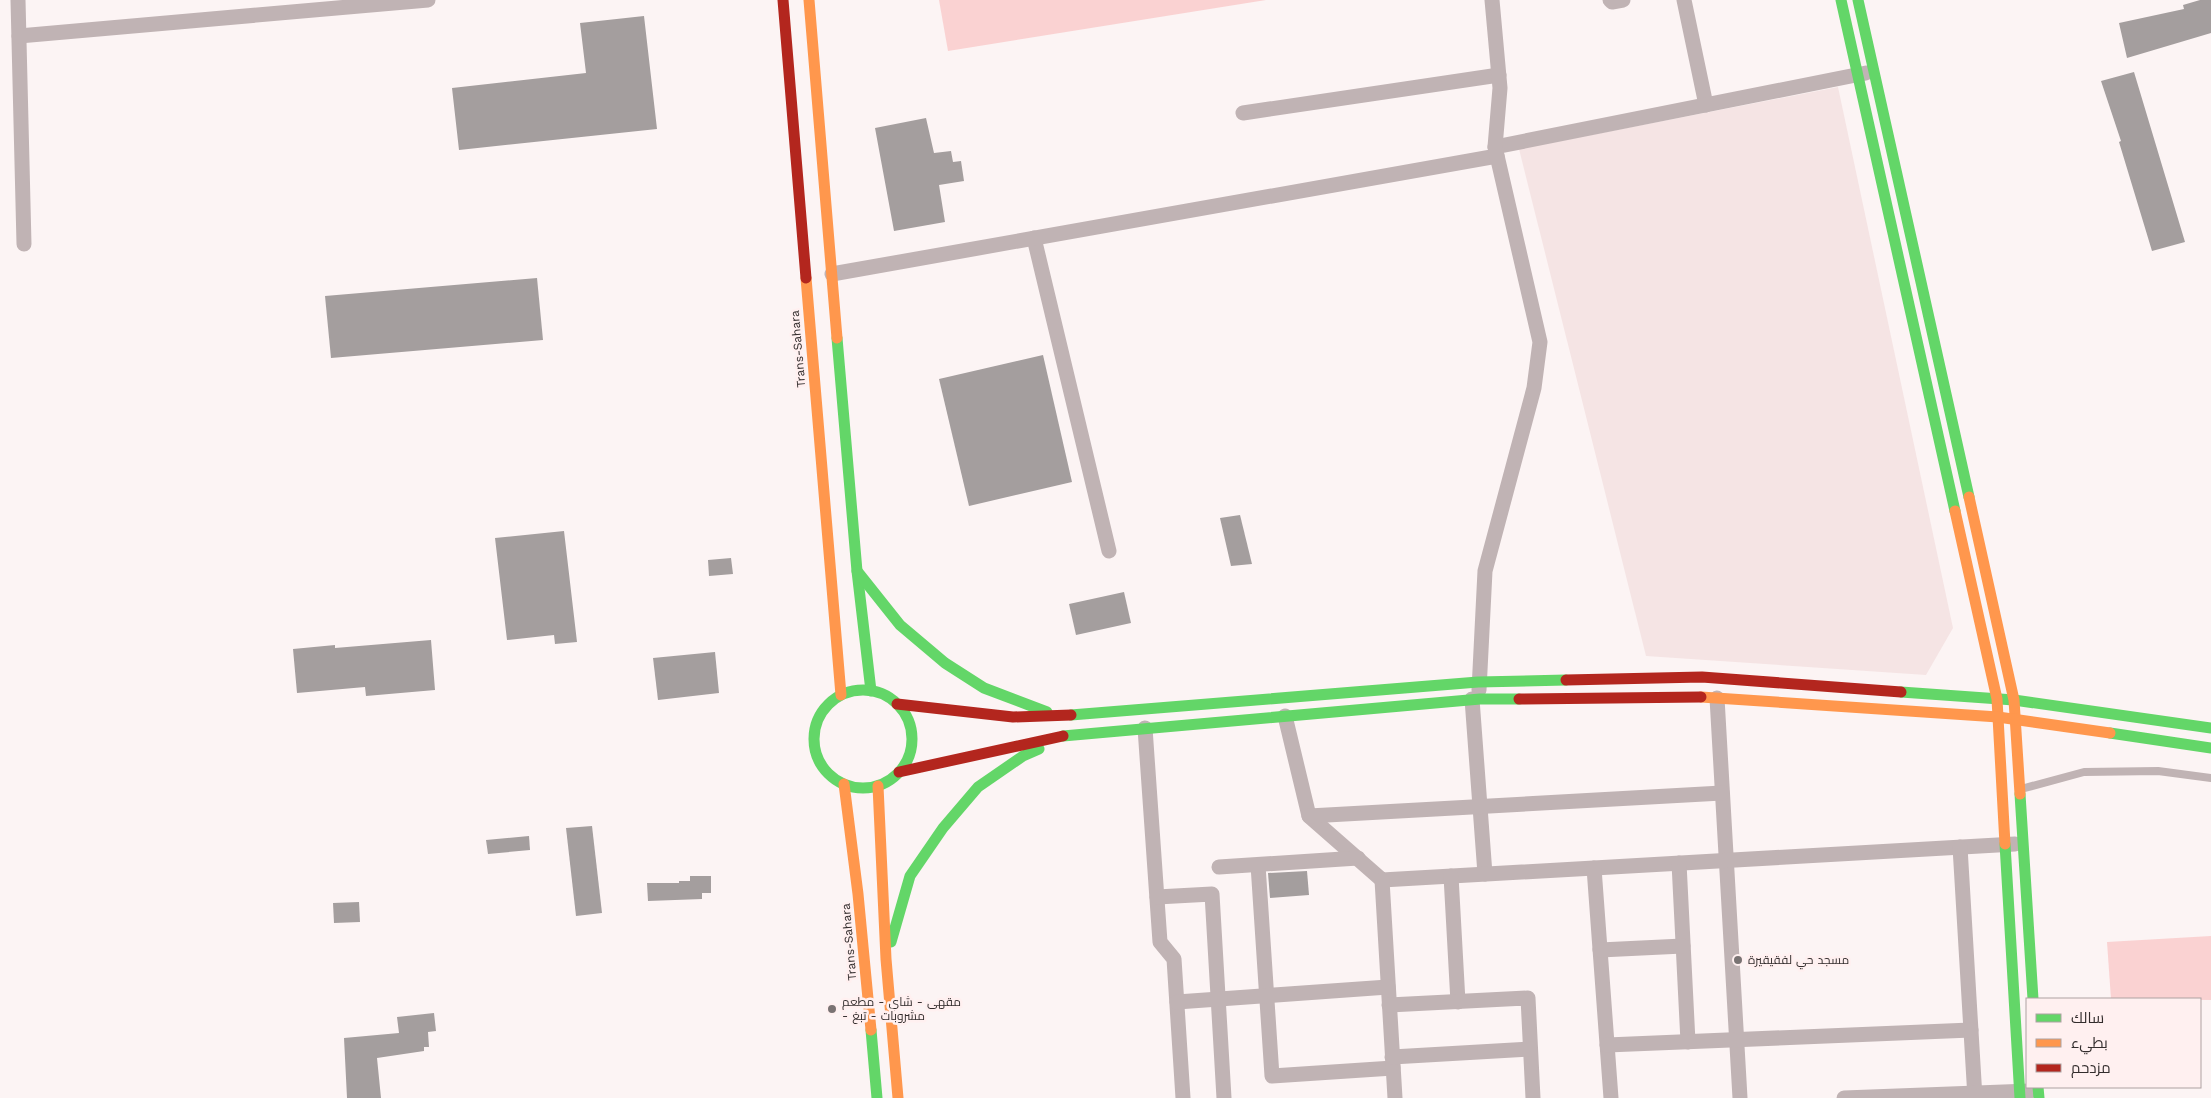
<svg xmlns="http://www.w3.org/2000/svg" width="2211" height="1098" font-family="'Work Sans',Cairo,sans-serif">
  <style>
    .built { fill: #f5e4e4 }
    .green { fill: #fad2d2 }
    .building { fill: #a49e9e }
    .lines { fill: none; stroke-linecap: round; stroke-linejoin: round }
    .lane { stroke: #c0b3b4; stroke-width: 8 }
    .street { stroke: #c0b3b4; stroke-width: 15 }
    .fast { stroke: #63d668; stroke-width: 11 }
    .slow { stroke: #ff974d; stroke-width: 11 }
    .jam { stroke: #b3261e; stroke-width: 11 }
    .poi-dot { fill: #797373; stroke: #fff0f0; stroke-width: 2 }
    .labels { text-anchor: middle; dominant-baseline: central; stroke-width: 5; stroke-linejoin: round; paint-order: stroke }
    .street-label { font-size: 12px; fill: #332d2d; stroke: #fff0f0 }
    .poi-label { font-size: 12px; fill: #332d2d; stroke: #fff0f0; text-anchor: start }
  </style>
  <rect width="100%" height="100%" fill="#fcf4f4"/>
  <polygon class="built" points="1838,87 1953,628 1926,675 1646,656 1519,149"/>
  <g class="green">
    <polygon points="939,0 1266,0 948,51"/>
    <polygon points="2211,936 2211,1000 2111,999 2107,942"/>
  </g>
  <g class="building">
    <polygon points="2200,0 2211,0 2211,33 2127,58 2119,23 2184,9 2183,5"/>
    <polygon points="644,16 657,129 459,150 452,88 586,73 580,23"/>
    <polygon points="2134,72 2185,242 2152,251 2119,142 2121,141 2101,81"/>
    <polygon points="926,118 934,153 951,151 953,162 961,161 964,181 939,185 945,222 894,231 875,128"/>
    <polygon points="537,278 543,340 331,358 325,296"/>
    <polygon points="1043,355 1072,482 969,506 939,379"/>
    <polygon points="1240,515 1252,564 1231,566 1220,518"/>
    <polygon points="564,531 577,642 555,644 554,635 507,640 495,538"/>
    <polygon points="731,558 733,574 709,576 708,560"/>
    <polygon points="1124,592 1131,623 1076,635 1069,604"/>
    <polygon points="431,640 435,690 366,696 365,687 297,693 293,649 335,645 335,648"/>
    <polygon points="715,652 719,693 658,700 653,658"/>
    <polygon points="592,826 602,913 576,916 566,828"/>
    <polygon points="529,836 530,850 488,854 486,840"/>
    <polygon points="1307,871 1309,895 1270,898 1268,873"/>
    <polygon points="690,876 711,876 711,893 702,893 702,899 648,901 647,883 679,883 679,881 690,881"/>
    <polygon points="359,902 360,922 334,923 333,903"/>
    <polygon points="434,1013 436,1031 428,1032 429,1047 424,1047 424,1051 377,1058 381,1098 347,1098 344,1038 399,1033 397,1017"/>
  </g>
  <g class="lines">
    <polyline class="lane" points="2021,789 2084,772 2158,771 2211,778"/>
    <g class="street">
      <polyline points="18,0 24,244"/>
      <polyline points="1610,0 1612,2 1623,0"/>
      <polyline points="1684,0 1706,105"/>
      <polyline points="19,36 428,0"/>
      <polyline points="1243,113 1499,75"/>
      <polyline points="1495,147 1866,73"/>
      <polyline points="1034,238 1109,551"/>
      <polyline points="832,274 1497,156"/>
      <polyline points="1479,690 1485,571 1534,388 1540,342 1495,147 1500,88 1492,0"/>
      <polyline points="1717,698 1740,1098"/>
      <polyline points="1472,699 1485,874"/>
      <polyline points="1285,716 1309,816 1382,880 2015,844"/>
      <polyline points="1145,728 1160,942 1174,959 1183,1098"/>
      <polyline points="1309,816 1722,793"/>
      <polyline points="1960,847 1975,1098"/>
      <polyline points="1679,863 1688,1042"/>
      <polyline points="1258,865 1272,1076 1393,1068"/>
      <polyline points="1219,867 1358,858"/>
      <polyline points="1594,868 1611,1098"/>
      <polyline points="1451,876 1458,1002"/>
      <polyline points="1382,880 1395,1098"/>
      <polyline points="1157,897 1212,894 1224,1098"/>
      <polyline points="1600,950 1683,946"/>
      <polyline points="1177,1002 1388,987"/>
      <polyline points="1389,1005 1528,998 1533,1098"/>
      <polyline points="1607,1045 1971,1030"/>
      <polyline points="1392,1057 1530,1049"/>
      <polyline points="1844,1098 2030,1091"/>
    </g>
    <g class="fast">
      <polyline points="1841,0 1955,511"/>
      <polyline points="1858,0 1969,497"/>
      <polyline points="837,338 857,571 871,691"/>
      <polyline points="857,571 900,625 945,663 984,688 1047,712"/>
      <circle cx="863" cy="739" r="49"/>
      <polyline points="1901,692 2014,700 2211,728"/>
      <polyline points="1071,715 1478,682 1566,680"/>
      <polyline points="2110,733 2211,748"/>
      <polyline points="1063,736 1480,699 1519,699"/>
      <polyline points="2020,794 2033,999"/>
      <polyline points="2005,844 2020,1098"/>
      <polyline points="891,942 910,876 943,828 978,787 1023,756 1039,749"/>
      <polyline points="871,1030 877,1098"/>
      <polyline points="2038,1087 2039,1098"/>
    </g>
    <g class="slow">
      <polyline points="809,0 837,338"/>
      <polyline points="806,278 841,695"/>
      <polyline points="1969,497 2014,700 2020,794"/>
      <polyline points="1955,511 1997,699 2005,844"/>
      <polyline points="1701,697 1998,717 2110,733"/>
      <polyline points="844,784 858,894 871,1030"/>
      <polyline points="878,786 886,959 898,1098"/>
    </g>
    <g class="jam">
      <polyline points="783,0 806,278"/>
      <polyline points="1566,680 1702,677 1901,692"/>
      <polyline points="1519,699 1701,697"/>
      <polyline points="897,704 1013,717 1071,715"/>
      <polyline points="899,772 1063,736"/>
    </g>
  </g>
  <g class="poi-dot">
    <circle cx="1738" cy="960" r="5"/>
    <circle cx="832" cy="1009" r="5"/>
  </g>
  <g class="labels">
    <g class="street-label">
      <text transform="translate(798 349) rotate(-95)">Trans-Sahara</text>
      <text transform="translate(849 942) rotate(-95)">Trans-Sahara</text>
    </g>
    <g class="poi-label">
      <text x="1748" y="960">مسجد حي لفقيقيرة</text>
      <text x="842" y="1002">مقهى - شاي - مطعم<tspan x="842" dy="14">- مشروبات - تبغ</tspan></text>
    </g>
  </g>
  <rect x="2026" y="998" width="175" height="90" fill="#fff0f0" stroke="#ada2a2"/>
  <rect x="2036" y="1014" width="25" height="8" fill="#63d668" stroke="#ada2a2"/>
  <text x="2071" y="1023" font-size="15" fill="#332d2d">سالك</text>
  <rect x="2036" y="1039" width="25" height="8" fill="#ff974d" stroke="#ada2a2"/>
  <text x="2071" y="1048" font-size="15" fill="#332d2d">بطيء</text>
  <rect x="2036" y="1064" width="25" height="8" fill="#b3261e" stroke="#ada2a2"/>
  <text x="2071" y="1073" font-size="15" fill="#332d2d">مزدحم</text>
</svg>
